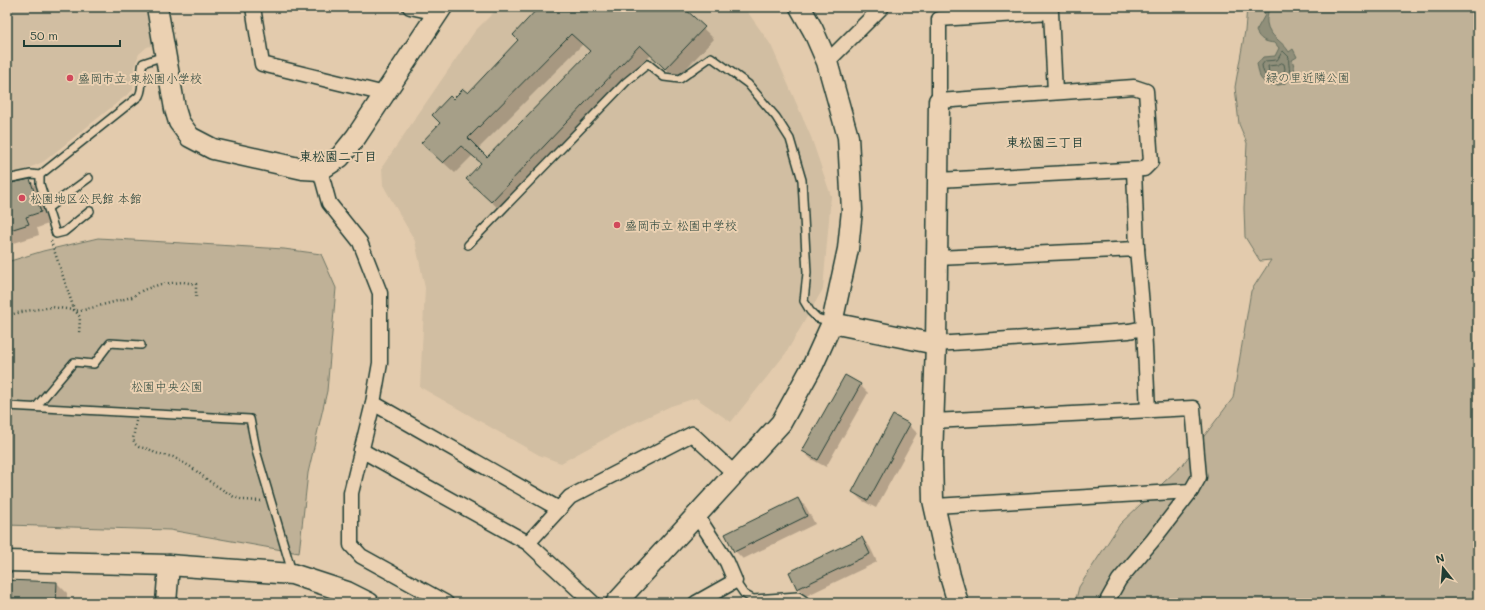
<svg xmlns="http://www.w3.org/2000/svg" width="1485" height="610" font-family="Mali,'Klee One',sans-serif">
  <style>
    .built { fill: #d1bea2 }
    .green { fill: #bfb197; stroke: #6f7766 }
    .water { fill: #908f7a; stroke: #636e5e }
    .shadow { fill: #0003; fill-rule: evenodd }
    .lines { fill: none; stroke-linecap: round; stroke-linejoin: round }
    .shore { stroke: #4c5e50; stroke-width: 1 }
    .building { fill: #a69f88; stroke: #1f3d34; fill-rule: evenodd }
    .lane-casing { stroke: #1f3d34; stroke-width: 10 }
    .street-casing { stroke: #1f3d34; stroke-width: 17 }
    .secondary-casing { stroke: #1f3d34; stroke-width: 23 }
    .path { stroke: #1f3d34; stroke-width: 2.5; stroke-dasharray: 1 3; stroke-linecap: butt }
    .lane { stroke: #ebd1b2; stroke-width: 7 }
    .street { stroke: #ebd1b2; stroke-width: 14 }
    .secondary { stroke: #ebd1b2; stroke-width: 20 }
    .poi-dot { fill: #d1495b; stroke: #ebd1b2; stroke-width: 1.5 }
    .labels { text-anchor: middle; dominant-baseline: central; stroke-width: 4; stroke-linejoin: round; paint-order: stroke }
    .park-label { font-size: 12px; fill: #2f493e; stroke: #ebd1b2 }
    .poi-label { font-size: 12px; fill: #1f3d34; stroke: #ebd1b2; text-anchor: start }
    .neighbourhood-label { font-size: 13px; font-weight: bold; fill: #1f3d34; stroke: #ebd1b2 }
  </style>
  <rect width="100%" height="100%" fill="#e3cbad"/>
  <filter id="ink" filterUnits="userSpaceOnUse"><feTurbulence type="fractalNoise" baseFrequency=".025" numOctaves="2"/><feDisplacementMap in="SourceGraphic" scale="8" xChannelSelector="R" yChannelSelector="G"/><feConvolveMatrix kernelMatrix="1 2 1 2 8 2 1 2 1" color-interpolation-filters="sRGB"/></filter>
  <g filter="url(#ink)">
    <g class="built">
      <polygon points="7,7 146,7 155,45 147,47 139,54 134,67 133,90 43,162 22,171 7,172"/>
      <polygon points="499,7 744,7 771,45 811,137 831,196 823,289 786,353 731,422 696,398 671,406 630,425 561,463 539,455 420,387 425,288 415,241 396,208 383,185 382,167 475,31"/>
    </g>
    <g class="green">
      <polygon points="1247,7 1478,7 1478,603 1075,603 1079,587 1120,524 1183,464 1233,398 1251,291 1271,260 1260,261 1245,237 1244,208 1247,143 1239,124 1235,87 1245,31"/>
      <polygon points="98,238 284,249 321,254 336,288 327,391 308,473 299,553 170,530 7,525 7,262 43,251"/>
    </g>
    <path class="water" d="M 1263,7 L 1268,7 C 1269,13 1266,18 1267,23 C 1269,37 1283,41 1289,52 L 1293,49 L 1297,57 L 1292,60 C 1294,65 1296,71 1293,76 C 1287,87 1267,89 1260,77 C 1259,74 1258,68 1257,64 L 1263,57 L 1275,56 L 1279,48 L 1275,43 C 1265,42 1260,40 1256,31 L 1265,15 Z"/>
    <g class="shadow">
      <path d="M 540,7 L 681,7 L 714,39 L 676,79 L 651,55 L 502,212 L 478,189 L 482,164 L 472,156 L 455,173 L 433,153 L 441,123 L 453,100 L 468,94 L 519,40 ZM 583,44 L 590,52 L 487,158 L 478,149 Z"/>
      <polygon points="30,180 41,191 51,223 37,228 39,235 8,245 9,249 7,250 7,184"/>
      <polygon points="860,385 868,393 826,467 811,459 803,451"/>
      <polygon points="909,425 917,433 876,508 861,500 853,492"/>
      <polygon points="798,499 806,507 815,524 743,559 735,551"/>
      <polygon points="862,538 870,547 877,562 806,596 798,588"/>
      <polygon points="7,581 57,583 67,593 67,603 7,603"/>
      <polygon points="189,601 208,602 209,603 187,603"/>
    </g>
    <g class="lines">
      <g class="shore">
        <path d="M 1283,51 L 1289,57 C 1287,69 1295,72 1281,81 C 1269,82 1263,76 1262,65 L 1265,61 L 1277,60 Z"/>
        <path d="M 1282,63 L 1284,64 L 1285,69 L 1283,74 C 1278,77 1273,77 1269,73 L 1268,66 L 1277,65 Z"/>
      </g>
    </g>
    <g class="building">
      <path d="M 539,7 L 683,7 L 705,27 L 665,69 L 640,45 L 491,202 L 466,179 L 481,163 L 461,146 L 443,163 L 421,143 L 440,123 L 432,115 L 450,96 L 453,99 L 463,89 L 468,93 L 518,40 L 513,35 ZM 571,34 L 590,51 L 487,157 L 468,138 Z"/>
      <polygon points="30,179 41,212 26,217 29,224 7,231 7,184"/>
      <polygon points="845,375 861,384 818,460 802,451"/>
      <polygon points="893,415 910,424 868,501 852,492"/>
      <polygon points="798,498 807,516 734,552 725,534"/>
      <polygon points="862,537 870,554 797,589 789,572"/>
      <polygon points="7,580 57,582 56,603 7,603"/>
    </g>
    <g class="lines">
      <defs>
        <g id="lane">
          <polyline points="7,179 31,174 40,175"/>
          <polyline points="48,208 89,178"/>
          <path d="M 90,211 L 64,232 L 56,234 L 40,184 L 40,175 L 139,96 C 145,85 139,74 143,63 L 164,56"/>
          <polyline points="468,245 626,82 648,64 664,77 680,79 711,57 748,84 776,117 790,139 802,180 807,273 804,301 810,311 817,318 830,322"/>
          <polyline points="7,406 250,419 257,454 292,572"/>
          <polyline points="36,407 74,362 94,364 110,343 141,345"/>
          <polyline points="735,581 744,594 753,599 798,596 804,600 806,603"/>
        </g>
        <g id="street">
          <polyline points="253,7 262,64 385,94"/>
          <polyline points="410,7 438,13"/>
          <polyline points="827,62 882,7"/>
          <polyline points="320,170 329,203 360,242 380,293 380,363 373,403 351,493 351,545 361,556 446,603"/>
          <polyline points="1134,170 1137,249"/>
          <polyline points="938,180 1144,169 1151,162 1146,91 1134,87 939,101 939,19 1051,12 1055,92"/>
          <polyline points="1144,328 1148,410"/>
          <polyline points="936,344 1129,331 1144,328 1137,249 937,258"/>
          <polyline points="373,403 559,509"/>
          <polyline points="933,421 1193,408 1199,477 1191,491 935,506"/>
          <polyline points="361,450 528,543 593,603"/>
          <polyline points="528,543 570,497 692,434 735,474"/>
          <polyline points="696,603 735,581 727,562 697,516"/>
          <polyline points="1106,603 1119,580 1153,540 1191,491"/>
        </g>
        <g id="secondary">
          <polyline points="157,7 175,109 179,122 190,137 213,149 303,169 320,170 340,157 356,137 442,7"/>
          <polyline points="939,101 936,344 932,457 933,500 950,576 958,603"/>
          <polyline points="832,323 936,344"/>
          <polyline points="7,561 169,565 292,574 347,592 369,603"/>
          <polyline points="166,603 169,565"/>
          <polyline points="616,603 781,423 813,365 832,323 848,249 852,210 848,137 827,62 813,30 800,7"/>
        </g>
      </defs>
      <use href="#lane" class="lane-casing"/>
      <use href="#street" class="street-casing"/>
      <use href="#secondary" class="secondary-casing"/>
      <g class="path">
        <polyline points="51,241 74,309 80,317 79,335"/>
        <polyline points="7,318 13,314 26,311 52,307 80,311 132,297 143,290 161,284 183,282 196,284 196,298"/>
        <polyline points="136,421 133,439 135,444 139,447 149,449 155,453 173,457 191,467 209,481 234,497 244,500 263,501"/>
      </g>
      <use href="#lane" class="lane"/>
      <use href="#street" class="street"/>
      <use href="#secondary" class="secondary"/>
    </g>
  </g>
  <g class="poi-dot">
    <circle cx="70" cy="78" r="4"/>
    <circle cx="22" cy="198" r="4"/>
    <circle cx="617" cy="225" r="4"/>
  </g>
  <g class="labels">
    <g class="park-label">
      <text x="1308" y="77">緑の里近隣公園</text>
      <text x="167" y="386">松園中央公園</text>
    </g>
    <g class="poi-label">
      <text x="78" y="78">盛岡市立 東松園小学校</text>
      <text x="30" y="198">松園地区公民館 本館</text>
      <text x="625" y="225">盛岡市立 松園中学校</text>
    </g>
    <g class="neighbourhood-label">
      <text x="1045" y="141">東松園三丁目</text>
      <text x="338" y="155">東松園二丁目</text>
    </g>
  </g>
  <rect width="1485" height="610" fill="none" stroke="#ebd1b2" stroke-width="24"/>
  <rect x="12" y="12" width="1461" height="586" fill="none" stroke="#1f3d34" stroke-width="1.5" filter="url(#ink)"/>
  <g transform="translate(1443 568) rotate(343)" stroke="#ebd1b2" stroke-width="3" paint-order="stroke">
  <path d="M0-3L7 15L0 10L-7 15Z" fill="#1f3d34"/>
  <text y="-6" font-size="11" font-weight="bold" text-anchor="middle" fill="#1f3d34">N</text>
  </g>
  <path d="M24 40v6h96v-6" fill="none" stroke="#1f3d34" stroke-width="2"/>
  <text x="30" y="40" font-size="12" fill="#1f3d34" stroke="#ebd1b2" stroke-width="3" paint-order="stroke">50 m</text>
</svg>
